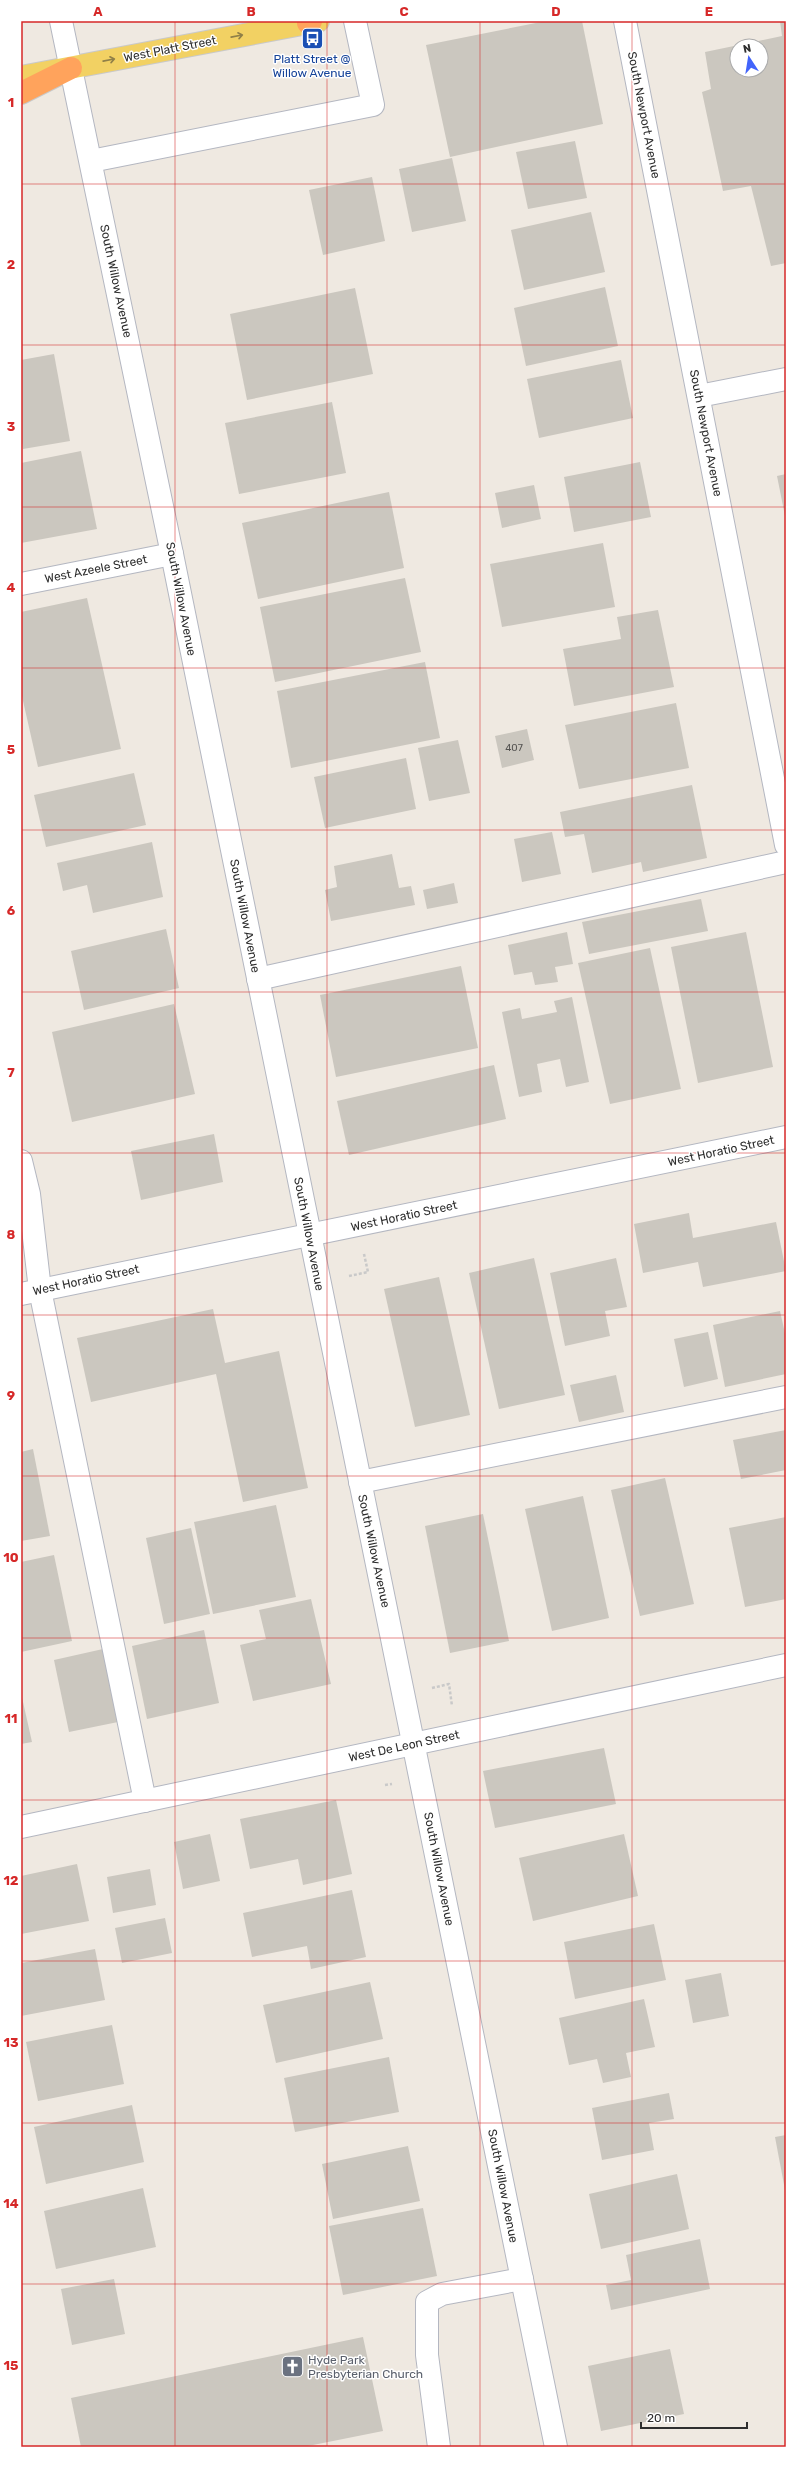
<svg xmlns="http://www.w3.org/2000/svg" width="807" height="2468" font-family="Rubik,sans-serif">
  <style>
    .building { fill: #cbc7bf; fill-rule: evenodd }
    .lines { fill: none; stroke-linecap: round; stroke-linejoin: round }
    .minor-casing { stroke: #b4b7c1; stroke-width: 24 }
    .major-casing { stroke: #c9c9c9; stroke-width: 24 }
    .highway-casing { stroke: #c9c9c9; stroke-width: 24 }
    .path { stroke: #c9c9c9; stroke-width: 2.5; stroke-dasharray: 3 2; stroke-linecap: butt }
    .minor { stroke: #fff; stroke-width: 22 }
    .major { stroke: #f2d163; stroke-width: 22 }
    .highway { stroke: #ffa35c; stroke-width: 22 }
    .oneway { stroke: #908048 }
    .grid { fill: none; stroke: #d62828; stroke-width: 1; stroke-opacity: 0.55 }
    .labels { text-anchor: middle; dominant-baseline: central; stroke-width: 3; stroke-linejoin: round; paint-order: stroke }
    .number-label { font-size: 10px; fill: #555452 }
    .street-label { font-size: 12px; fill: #2e2e2e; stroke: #fff }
    .transit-label { font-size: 12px; fill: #164399; stroke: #fff }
    .worship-label { font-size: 12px; fill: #5b616d; stroke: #fff; text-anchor: start }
    .neatline { fill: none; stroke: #d62828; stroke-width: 1.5 }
    .grid-label { font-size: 13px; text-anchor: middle; font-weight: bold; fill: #d62828 }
  </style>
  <rect width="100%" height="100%" fill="#efe9e1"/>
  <g class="building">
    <polygon points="546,21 582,21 603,124 450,157 426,45"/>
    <path d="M 780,21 L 786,21 L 786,263 L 771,266 L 751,186 L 723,191 L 702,92 L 711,89 L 705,52 L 782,36 ZM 737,46 L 761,46 L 761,70 L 737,70 Z"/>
    <polygon points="575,141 587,198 528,209 516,152"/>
    <polygon points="452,158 466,221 412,232 399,169"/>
    <polygon points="372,177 385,241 323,255 309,190"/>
    <polygon points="591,212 605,272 524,290 511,230"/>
    <polygon points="605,287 618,346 526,366 514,308"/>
    <polygon points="355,288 373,374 247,400 230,314"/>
    <polygon points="54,354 70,441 23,449 21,435 21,360"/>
    <polygon points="621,360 633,418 539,438 527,379"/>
    <polygon points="332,402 346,473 239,494 225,423"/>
    <polygon points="81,451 97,529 21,543 21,463"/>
    <polygon points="640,462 651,517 574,532 564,477"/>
    <polygon points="786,474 786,516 785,516 777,476"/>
    <polygon points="534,485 541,519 502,528 495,493"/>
    <polygon points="389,492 404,568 258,599 242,523"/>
    <polygon points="603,543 615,607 502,627 490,564"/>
    <polygon points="405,578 421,652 275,682 260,607"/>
    <polygon points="87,598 121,749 38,767 21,692 21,612"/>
    <polygon points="658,610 674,687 574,706 563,649 621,639 617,617"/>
    <polygon points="425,662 440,738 291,768 277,691"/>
    <polygon points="676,703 689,768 579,789 565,725"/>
    <polygon points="527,729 534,760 502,768 495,736"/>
    <polygon points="458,740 470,793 429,801 418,748"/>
    <polygon points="406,758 416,809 325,828 314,777"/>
    <polygon points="134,773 146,825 46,847 34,795"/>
    <polygon points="692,785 707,858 643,872 641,862 592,873 584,834 565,837 560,812"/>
    <polygon points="552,832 561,874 522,882 514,839"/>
    <polygon points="152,842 163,897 93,913 87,885 63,891 57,863"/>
    <polygon points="392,854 399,888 411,886 415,905 331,921 325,890 337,887 334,866"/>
    <polygon points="454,883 458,903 427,909 423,890"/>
    <polygon points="701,899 708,931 589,954 582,922"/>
    <polygon points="166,929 179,988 84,1010 71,951"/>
    <polygon points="567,932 573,964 555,967 558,982 535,985 532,972 514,975 508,945"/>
    <polygon points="746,932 773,1067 698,1083 671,947"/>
    <polygon points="650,948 681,1089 610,1104 578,963"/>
    <polygon points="461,966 478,1048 336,1077 320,995"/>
    <polygon points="572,997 589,1082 566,1087 560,1059 537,1064 542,1092 519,1097 502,1012 520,1008 522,1019 557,1012 554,1001"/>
    <polygon points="174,1004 195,1094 72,1122 52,1032"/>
    <polygon points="494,1065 506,1119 349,1155 337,1101"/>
    <polygon points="214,1134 223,1182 141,1200 131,1151"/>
    <polygon points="689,1213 693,1238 776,1222 786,1271 703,1287 698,1262 643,1273 634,1224"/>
    <polygon points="534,1258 565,1395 499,1409 469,1273"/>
    <polygon points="616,1258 627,1307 605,1311 610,1336 565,1346 550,1273"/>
    <polygon points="439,1277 470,1415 415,1427 384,1289"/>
    <polygon points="213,1309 225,1363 279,1351 308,1488 243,1502 216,1374 91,1402 77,1338"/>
    <polygon points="780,1311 786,1338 786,1374 725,1387 713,1325"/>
    <polygon points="708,1332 718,1379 684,1387 674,1339"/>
    <polygon points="616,1375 624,1412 579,1422 570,1385"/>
    <polygon points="786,1430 786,1470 741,1479 733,1440"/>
    <polygon points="33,1449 50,1536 21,1541 21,1452"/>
    <polygon points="665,1478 694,1604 640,1616 611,1490"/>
    <polygon points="583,1496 609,1618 552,1631 525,1509"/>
    <polygon points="276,1505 296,1597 213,1614 194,1522"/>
    <polygon points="483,1514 509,1641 450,1653 425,1526"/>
    <polygon points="786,1517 786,1599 745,1607 729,1528"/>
    <polygon points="191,1528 210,1614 164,1624 146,1538"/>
    <polygon points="54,1555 72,1641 21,1652 21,1562"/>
    <polygon points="311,1599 331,1684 253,1701 240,1645 266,1639 259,1610"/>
    <polygon points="204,1630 219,1703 147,1719 132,1646"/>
    <polygon points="103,1649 118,1722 69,1732 54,1660"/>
    <polygon points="21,1693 32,1742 21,1744"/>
    <polygon points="604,1748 616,1804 495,1828 483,1771"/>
    <polygon points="336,1800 352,1874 303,1885 298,1859 250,1869 240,1819"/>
    <polygon points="210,1834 220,1881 183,1889 174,1842"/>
    <polygon points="624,1834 638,1896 533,1921 519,1858"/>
    <polygon points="77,1864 89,1921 21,1934 21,1876"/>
    <polygon points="150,1869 156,1905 113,1913 107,1877"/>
    <polygon points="352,1890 366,1957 311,1969 307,1946 252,1957 243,1913"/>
    <polygon points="165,1918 172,1953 122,1963 115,1928"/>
    <polygon points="654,1924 666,1980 575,1999 564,1942"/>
    <polygon points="95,1949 105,2000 21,2016 21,1963"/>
    <polygon points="721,1973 729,2016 693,2023 685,1980"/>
    <polygon points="370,1982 383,2039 276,2063 263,2005"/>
    <polygon points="644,1999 655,2047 626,2053 631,2077 603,2083 597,2059 569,2065 559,2018"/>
    <polygon points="112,2025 124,2084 38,2101 26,2042"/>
    <polygon points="389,2057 399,2112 295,2132 284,2078"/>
    <polygon points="669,2093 674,2119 649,2123 654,2150 602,2160 592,2108"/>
    <polygon points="132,2105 144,2162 46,2184 34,2127"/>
    <polygon points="786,2135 786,2190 785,2190 775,2137"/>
    <polygon points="408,2146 420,2201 333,2219 322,2164"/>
    <polygon points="677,2174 689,2229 601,2249 589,2194"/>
    <polygon points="143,2188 156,2247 56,2269 44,2211"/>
    <polygon points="423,2208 437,2276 343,2295 329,2226"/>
    <polygon points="700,2239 710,2289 611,2310 606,2285 631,2280 626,2255"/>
    <polygon points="114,2279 125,2334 72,2345 61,2289"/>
    <polygon points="363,2337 383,2431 303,2447 81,2447 71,2398"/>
    <polygon points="670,2349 684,2414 601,2431 588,2366"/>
  </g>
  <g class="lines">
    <defs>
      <g id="minor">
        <polyline points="61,21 172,554 556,2447"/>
        <polyline points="625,21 786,845"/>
        <polyline points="91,161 373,105 355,21"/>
        <polyline points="699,396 786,379"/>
        <polyline points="21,584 172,554"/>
        <polyline points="258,979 786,862"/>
        <polyline points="21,1161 29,1194 40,1290 145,1801"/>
        <polyline points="21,1294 786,1137"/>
        <polyline points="360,1482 786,1397"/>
        <polyline points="21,1827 786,1665"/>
        <polyline points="439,2447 427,2355 427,2302 442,2294 522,2279"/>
      </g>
      <polyline id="major" points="21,77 318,21"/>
      <g id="highway">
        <polyline points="308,23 311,21"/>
        <polyline points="21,93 71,68"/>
      </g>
    </defs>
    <use href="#minor" class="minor-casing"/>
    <use href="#major" class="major-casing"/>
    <use href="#highway" class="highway-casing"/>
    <g class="path">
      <polyline points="349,1276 368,1272 364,1254"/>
      <polyline points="432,1688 449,1684 452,1706"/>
      <polyline points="385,1785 392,1784"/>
    </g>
    <use href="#minor" class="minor"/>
    <use href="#major" class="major"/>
    <use href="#highway" class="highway"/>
  </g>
  <defs><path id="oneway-shaft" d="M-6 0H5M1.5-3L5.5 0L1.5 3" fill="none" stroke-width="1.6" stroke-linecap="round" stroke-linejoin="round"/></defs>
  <g class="oneway">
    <use href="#oneway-shaft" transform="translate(237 36) rotate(-11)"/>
    <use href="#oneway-shaft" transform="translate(109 60) rotate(-11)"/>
  </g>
  <path class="grid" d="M 175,21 L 175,2447M 327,21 L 327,2447M 480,21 L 480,2447M 632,21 L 632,2447M 21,184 L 786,184M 21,345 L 786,345M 21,507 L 786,507M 21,668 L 786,668M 21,830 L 786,830M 21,992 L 786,992M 21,1153 L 786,1153M 21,1315 L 786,1315M 21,1476 L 786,1476M 21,1638 L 786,1638M 21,1800 L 786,1800M 21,1961 L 786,1961M 21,2123 L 786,2123M 21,2284 L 786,2284"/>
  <defs>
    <symbol id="bus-square" viewBox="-11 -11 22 22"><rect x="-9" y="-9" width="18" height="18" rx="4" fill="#1a4fb4" stroke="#fff"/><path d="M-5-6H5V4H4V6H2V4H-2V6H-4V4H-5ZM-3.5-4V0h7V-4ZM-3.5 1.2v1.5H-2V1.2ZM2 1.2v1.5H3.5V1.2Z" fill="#fff"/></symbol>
    <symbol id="church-square" viewBox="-11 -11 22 22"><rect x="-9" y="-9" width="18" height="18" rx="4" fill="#6b7280" stroke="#fff"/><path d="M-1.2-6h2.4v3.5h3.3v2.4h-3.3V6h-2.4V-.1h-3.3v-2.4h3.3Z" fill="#fff"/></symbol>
  </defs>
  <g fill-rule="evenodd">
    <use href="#bus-square" x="300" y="26" width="25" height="25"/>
    <use href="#church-square" x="280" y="2354" width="25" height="25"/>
  </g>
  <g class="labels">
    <g class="number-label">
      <text x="514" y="748">407</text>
    </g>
    <g class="street-label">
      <text transform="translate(170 49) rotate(-11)">West Platt Street</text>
      <text transform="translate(644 115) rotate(79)">South Newport Avenue</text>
      <text transform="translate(116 281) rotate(78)">South Willow Avenue</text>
      <text transform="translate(706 433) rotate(79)">South Newport Avenue</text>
      <text transform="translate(96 569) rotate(-11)">West Azeele Street</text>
      <text transform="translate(181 599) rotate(79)">South Willow Avenue</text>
      <text transform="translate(245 916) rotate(79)">South Willow Avenue</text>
      <text transform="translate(721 1151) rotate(-12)">West Horatio Street</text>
      <text transform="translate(404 1216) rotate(-12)">West Horatio Street</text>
      <text transform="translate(309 1234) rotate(79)">South Willow Avenue</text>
      <text transform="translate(86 1280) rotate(-12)">West Horatio Street</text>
      <text transform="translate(374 1551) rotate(78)">South Willow Avenue</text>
      <text transform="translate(404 1746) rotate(-12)">West De Leon Street</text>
      <text transform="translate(439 1869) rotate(79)">South Willow Avenue</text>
      <text transform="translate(503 2186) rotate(79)">South Willow Avenue</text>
    </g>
    <g class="transit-label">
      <text x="312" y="59">Platt Street @<tspan x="312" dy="14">Willow Avenue</tspan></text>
    </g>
    <g class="worship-label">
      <text x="308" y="2360">Hyde Park<tspan x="308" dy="14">Presbyterian Church</tspan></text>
    </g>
  </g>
  <rect width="807" height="2468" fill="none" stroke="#ffffff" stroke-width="44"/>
  <g transform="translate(749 58) rotate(348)"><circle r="19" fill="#ffffff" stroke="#ababab"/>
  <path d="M0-3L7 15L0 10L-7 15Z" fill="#4264fb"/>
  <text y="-6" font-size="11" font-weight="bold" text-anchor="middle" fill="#2e2e2e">N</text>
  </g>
  <path d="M641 2422v6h106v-6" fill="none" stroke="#2e2e2e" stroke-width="2"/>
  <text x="647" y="2422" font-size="12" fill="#2e2e2e" stroke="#ffffff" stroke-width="3" paint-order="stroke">20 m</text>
  <rect x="22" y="22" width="763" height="2424" class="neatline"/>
  <g class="grid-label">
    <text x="98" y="16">A</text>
    <text x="251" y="16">B</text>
    <text x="404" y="16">C</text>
    <text x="556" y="16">D</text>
    <text x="709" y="16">E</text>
    <text x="11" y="107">1</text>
    <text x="11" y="269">2</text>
    <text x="11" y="431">3</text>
    <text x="11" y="592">4</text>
    <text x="11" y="754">5</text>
    <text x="11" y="915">6</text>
    <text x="11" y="1077">7</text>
    <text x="11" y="1239">8</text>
    <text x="11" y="1400">9</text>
    <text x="11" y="1562">10</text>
    <text x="11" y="1723">11</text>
    <text x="11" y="1885">12</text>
    <text x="11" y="2047">13</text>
    <text x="11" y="2208">14</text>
    <text x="11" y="2370">15</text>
  </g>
</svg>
